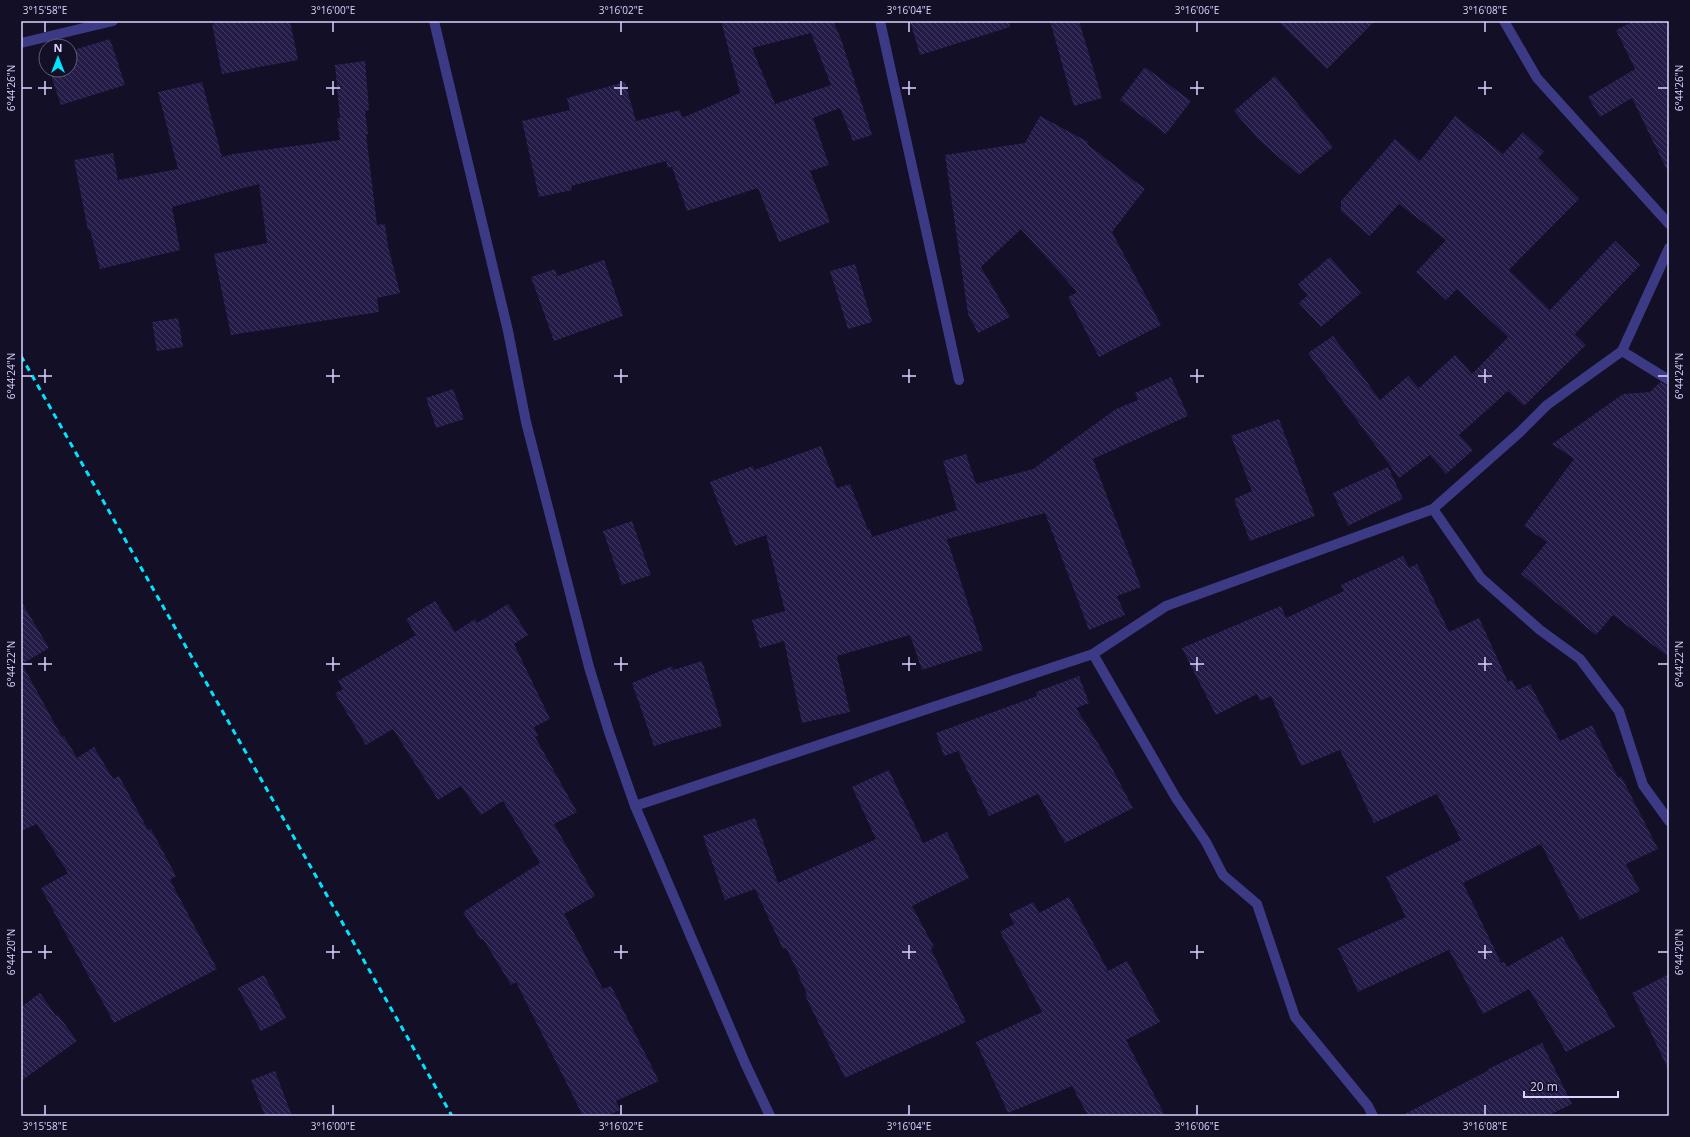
<svg xmlns="http://www.w3.org/2000/svg" width="1690" height="1137" font-family="'Open Sans',sans-serif">
  <style>
    .building { fill: url(#building-back-hatch); fill-rule: evenodd }
    .lines { fill: none; stroke-linecap: round; stroke-linejoin: round }
    .minor { stroke: #3d3a85; stroke-width: 10 }
    .rail { stroke: #00e5ff; stroke-width: 3; stroke-dasharray: 6 5; stroke-linecap: butt }
    .ticks { fill: none; stroke: #d9d4ff; stroke-width: 1.5 }
    .neatline { fill: none; stroke: #d9d4ff; stroke-width: 1.5 }
    .ticks-label { font-size: 10px; text-anchor: middle; fill: #d9d4ff }
  </style>
  <defs>
    <pattern id="building-back-hatch" width="6" height="6" patternUnits="userSpaceOnUse"><rect width="6" height="6" fill="#241b47"/><path d="M-1 5l2 2M0 0l6 6M5-1l2 2" fill="none" stroke="#433b63"/></pattern>
  </defs>
  <rect width="100%" height="100%" fill="#130f26"/>
  <g class="building">
    <polygon points="225,21 290,21 298,60 222,74 212,24"/>
    <path d="M 721,21 L 833,21 L 841,39 L 872,135 L 853,141 L 840,108 L 813,118 L 829,165 L 810,171 L 830,222 L 779,242 L 758,188 L 687,211 L 672,167 L 668,168 L 666,161 L 571,186 L 572,190 L 539,197 L 522,121 L 570,110 L 567,98 L 625,82 L 636,121 L 680,110 L 682,118 L 740,93 ZM 811,33 L 831,85 L 775,104 L 752,48 Z"/>
    <polygon points="910,21 1009,21 1010,27 920,55"/>
    <polygon points="1050,21 1079,21 1102,98 1074,106"/>
    <polygon points="1278,21 1375,21 1327,69"/>
    <polygon points="1634,21 1669,21 1669,174 1632,98 1600,117 1588,97 1635,69 1616,30"/>
    <polygon points="110,39 125,85 61,105 49,70 70,70 70,51"/>
    <polygon points="365,61 369,110 365,111 368,134 366,134 377,225 385,224 388,246 400,293 377,298 379,312 231,335 214,254 267,243 259,184 172,207 180,250 100,269 90,230 88,230 74,160 113,153 118,180 178,169 158,92 202,82 222,157 233,154 340,140 337,118 340,118 335,65"/>
    <polygon points="1145,67 1191,101 1166,134 1120,100"/>
    <polygon points="1275,76 1333,147 1299,175 1258,139 1234,111"/>
    <polygon points="1040,116 1088,142 1087,144 1145,189 1112,232 1161,325 1099,357 1068,297 1077,292 1021,229 981,267 1010,317 978,333 968,314 945,155 1025,143"/>
    <polygon points="1455,116 1503,154 1523,132 1544,152 1538,158 1579,199 1509,270 1550,310 1615,241 1640,265 1575,334 1586,345 1524,406 1508,391 1459,435 1473,450 1446,474 1430,455 1399,478 1308,353 1333,336 1380,400 1408,376 1419,388 1455,355 1472,374 1508,337 1457,289 1446,300 1416,272 1446,240 1399,204 1370,236 1341,211 1341,201 1395,139 1420,161"/>
    <polygon points="1330,257 1361,293 1321,327 1299,303 1308,295 1298,284"/>
    <polygon points="604,260 623,316 554,341 531,277 555,269 557,276"/>
    <polygon points="855,264 872,322 848,329 830,271"/>
    <polygon points="178,318 183,347 157,351 152,322"/>
    <polygon points="1171,377 1188,416 1093,459 1141,587 1117,596 1125,615 1089,630 1045,513 947,539 983,650 922,670 910,635 837,656 850,712 802,723 784,641 760,648 752,620 785,611 766,535 735,546 710,482 753,466 754,470 821,446 837,488 850,484 868,530 870,529 872,537 957,510 943,461 966,454 976,484 1033,469 1116,409 1138,400 1135,393"/>
    <polygon points="1660,382 1669,386 1669,657 1613,615 1596,635 1521,574 1547,542 1524,526 1574,459 1552,444 1623,394 1650,392"/>
    <polygon points="453,389 464,419 436,428 426,398"/>
    <polygon points="1279,419 1315,516 1250,541 1234,499 1252,491 1231,436"/>
    <polygon points="1388,467 1403,499 1348,526 1333,493"/>
    <polygon points="632,521 651,575 622,585 603,531"/>
    <polygon points="1403,556 1409,568 1417,564 1449,632 1479,618 1508,682 1512,680 1517,690 1530,684 1560,741 1592,725 1618,778 1621,776 1658,849 1626,864 1640,891 1580,920 1541,844 1463,883 1501,963 1504,962 1507,967 1562,936 1615,1027 1566,1052 1529,989 1483,1014 1449,950 1358,992 1338,948 1406,917 1386,877 1461,840 1437,794 1374,823 1340,750 1301,766 1271,696 1260,701 1257,694 1216,715 1182,648 1281,606 1286,618 1344,591 1341,585"/>
    <polygon points="21,601 49,648 22,664 62,737 64,736 77,758 94,747 113,779 119,776 148,830 151,829 176,876 170,880 217,969 114,1023 41,888 68,873 37,824 21,831"/>
    <polygon points="435,601 455,632 475,619 477,623 508,604 528,635 514,644 550,719 534,727 538,736 535,737 577,812 554,824 595,896 564,914 603,989 611,986 659,1081 616,1101 620,1110 607,1116 583,1116 516,982 511,985 483,939 481,940 463,912 540,863 503,801 481,815 461,786 438,800 393,729 366,745 335,693 343,689 338,681 416,635 406,619"/>
    <polygon points="702,661 722,726 654,746 632,683 672,666 673,670"/>
    <polygon points="1079,676 1089,703 1076,708 1104,753 1133,808 1065,843 1038,794 989,816 958,751 944,756 936,733 1037,696 1036,692"/>
    <polygon points="889,770 923,843 947,832 969,878 912,906 934,947 931,949 966,1022 845,1078 805,995 807,994 799,977 800,976 786,948 783,949 755,889 725,900 703,836 755,818 778,883 876,839 852,787"/>
    <polygon points="1069,897 1108,971 1127,961 1160,1022 1126,1040 1165,1116 1088,1116 1072,1086 1008,1113 976,1042 1042,1012 1000,932 1014,924 1009,914 1033,902 1039,913"/>
    <polygon points="1669,974 1669,1071 1632,993"/>
    <polygon points="264,975 286,1018 261,1031 238,988"/>
    <polygon points="40,993 56,1016 58,1015 77,1041 21,1081 21,1007"/>
    <polygon points="1542,1043 1572,1104 1547,1116 1401,1116 1489,1070 1488,1069"/>
    <polygon points="275,1071 292,1116 265,1116 251,1080"/>
  </g>
  <g class="lines">
    <g class="minor">
      <polyline points="434,21 508,331 526,422 589,667 609,732 635,806 745,1063 770,1116"/>
      <polyline points="880,21 959,380"/>
      <polyline points="1504,21 1537,78 1669,224"/>
      <polyline points="21,43 113,21"/>
      <polyline points="1622,351 1669,380"/>
      <polyline points="1433,509 1481,578 1540,630 1580,659 1619,711 1643,785 1669,821"/>
      <polyline points="1093,654 1176,798 1206,842 1223,875 1257,904 1295,1017 1368,1106 1373,1116"/>
      <polyline points="635,806 1093,654 1166,606 1433,509 1519,433 1547,405 1622,351 1669,248"/>
    </g>
    <polyline class="rail" points="21,356 452,1116"/>
  </g>
  <path class="ticks" d="M 45,22 L 45,32M 333,22 L 333,32M 621,22 L 621,32M 909,22 L 909,32M 1197,22 L 1197,32M 1485,22 L 1485,32M 45,81 L 45,95M 333,81 L 333,95M 621,81 L 621,95M 909,81 L 909,95M 1197,81 L 1197,95M 1485,81 L 1485,95M 22,88 L 32,88M 38,88 L 52,88M 326,88 L 340,88M 614,88 L 628,88M 902,88 L 916,88M 1190,88 L 1204,88M 1478,88 L 1492,88M 1658,88 L 1668,88M 45,369 L 45,383M 333,369 L 333,383M 621,369 L 621,383M 909,369 L 909,383M 1197,369 L 1197,383M 1485,369 L 1485,383M 22,376 L 32,376M 38,376 L 52,376M 326,376 L 340,376M 614,376 L 628,376M 902,376 L 916,376M 1190,376 L 1204,376M 1478,376 L 1492,376M 1658,376 L 1668,376M 45,657 L 45,671M 333,657 L 333,671M 621,657 L 621,671M 909,657 L 909,671M 1197,657 L 1197,671M 1485,657 L 1485,671M 22,664 L 32,664M 38,664 L 52,664M 326,664 L 340,664M 614,664 L 628,664M 902,664 L 916,664M 1190,664 L 1204,664M 1478,664 L 1492,664M 1658,664 L 1668,664M 45,945 L 45,959M 333,945 L 333,959M 621,945 L 621,959M 909,945 L 909,959M 1197,945 L 1197,959M 1485,945 L 1485,959M 22,952 L 32,952M 38,952 L 52,952M 326,952 L 340,952M 614,952 L 628,952M 902,952 L 916,952M 1190,952 L 1204,952M 1478,952 L 1492,952M 1658,952 L 1668,952M 45,1105 L 45,1115M 333,1105 L 333,1115M 621,1105 L 621,1115M 909,1105 L 909,1115M 1197,1105 L 1197,1115M 1485,1105 L 1485,1115"/>
  <rect width="1690" height="1137" fill="none" stroke="#130f26" stroke-width="44"/>
  <g transform="translate(58 58)"><circle r="19" fill="#130f26" stroke="#625e7d"/>
  <path d="M0-3L7 15L0 10L-7 15Z" fill="#00e5ff"/>
  <text y="-6" font-size="11" font-weight="bold" text-anchor="middle" fill="#d9d4ff">N</text>
  </g>
  <path d="M1524 1091v6h94v-6" fill="none" stroke="#d9d4ff" stroke-width="2"/>
  <text x="1530" y="1091" font-size="12" fill="#d9d4ff" stroke="#130f26" stroke-width="3" paint-order="stroke">20 m</text>
  <rect x="22" y="22" width="1646" height="1093" class="neatline"/>
  <g class="ticks-label">
    <text x="45" y="14">3°15'58"E</text>
    <text x="333" y="14">3°16'00"E</text>
    <text x="621" y="14">3°16'02"E</text>
    <text x="909" y="14">3°16'04"E</text>
    <text x="1197" y="14">3°16'06"E</text>
    <text x="1485" y="14">3°16'08"E</text>
    <text transform="translate(11 88) rotate(-90)" y="4">6°44'26"N</text>
    <text transform="translate(1679 88) rotate(-90)" y="4">6°44'26"N</text>
    <text transform="translate(11 376) rotate(-90)" y="4">6°44'24"N</text>
    <text transform="translate(1679 376) rotate(-90)" y="4">6°44'24"N</text>
    <text transform="translate(11 664) rotate(-90)" y="4">6°44'22"N</text>
    <text transform="translate(1679 664) rotate(-90)" y="4">6°44'22"N</text>
    <text transform="translate(11 952) rotate(-90)" y="4">6°44'20"N</text>
    <text transform="translate(1679 952) rotate(-90)" y="4">6°44'20"N</text>
    <text x="45" y="1130">3°15'58"E</text>
    <text x="333" y="1130">3°16'00"E</text>
    <text x="621" y="1130">3°16'02"E</text>
    <text x="909" y="1130">3°16'04"E</text>
    <text x="1197" y="1130">3°16'06"E</text>
    <text x="1485" y="1130">3°16'08"E</text>
  </g>
</svg>
